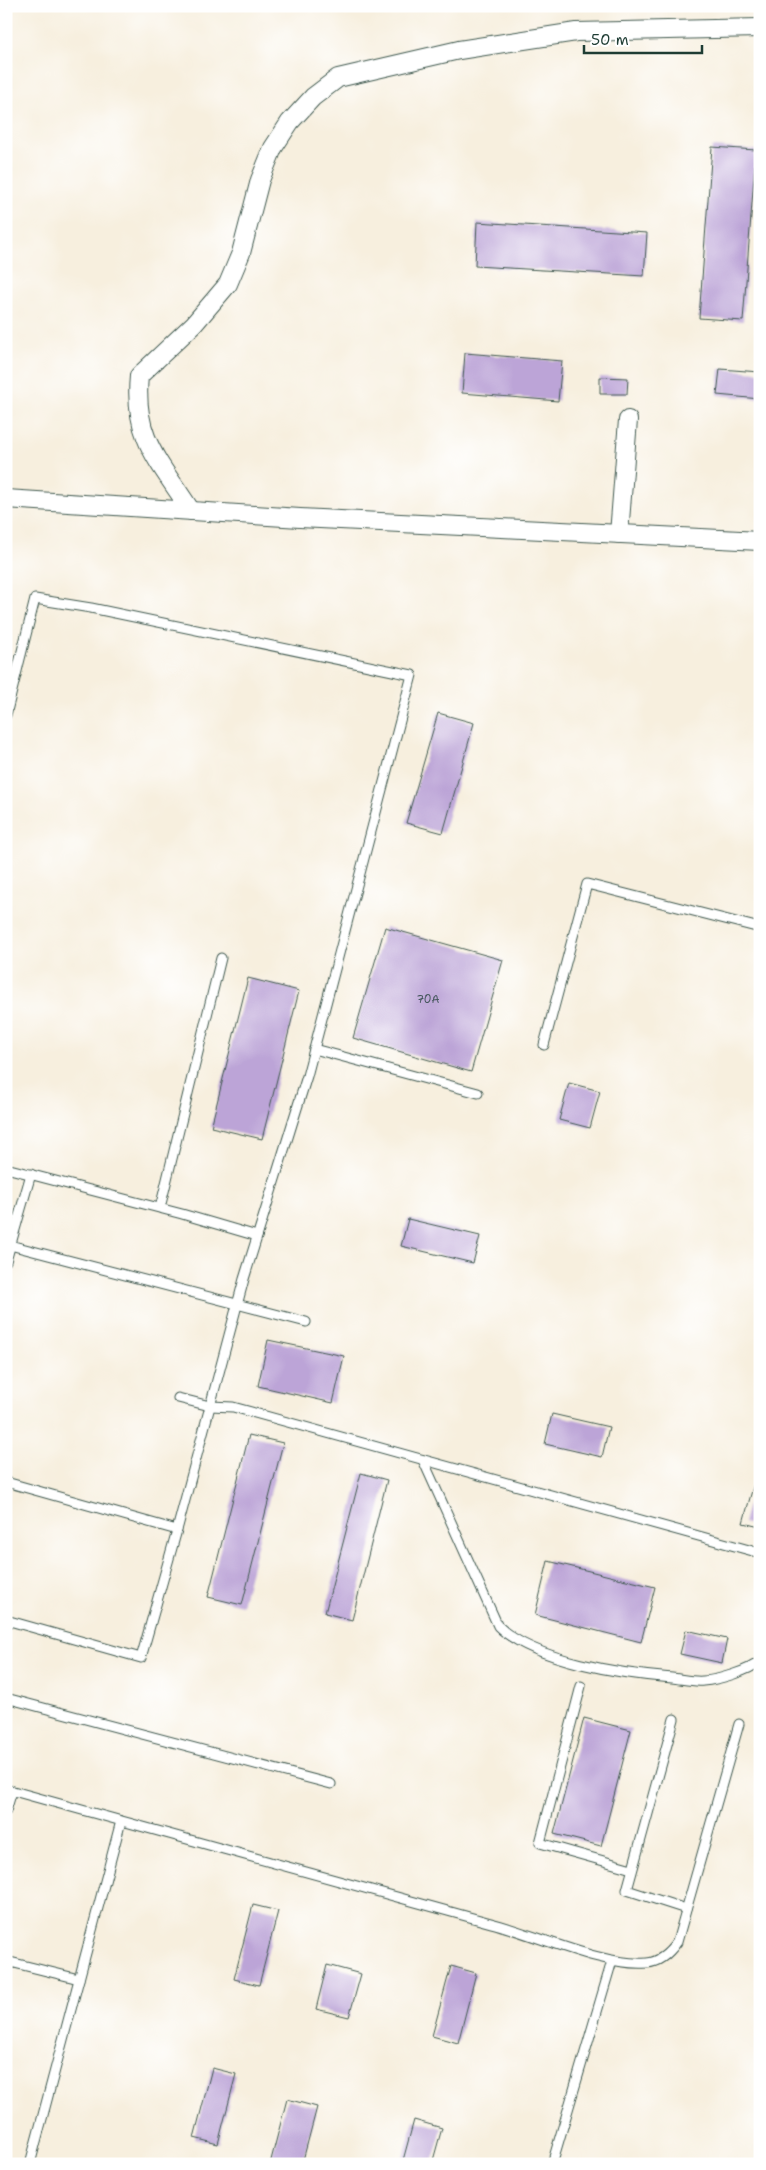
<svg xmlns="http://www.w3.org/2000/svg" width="766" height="2170" font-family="'Shantell Sans',sans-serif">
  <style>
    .building { fill: #bca4d7 }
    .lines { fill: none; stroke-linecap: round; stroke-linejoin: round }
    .lane-casing { stroke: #3f584e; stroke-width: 11 }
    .street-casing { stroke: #3f584e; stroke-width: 20 }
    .lane { stroke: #fff; stroke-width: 9 }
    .street { stroke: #fff; stroke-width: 18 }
    .labels { text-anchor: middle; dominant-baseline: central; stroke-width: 4; stroke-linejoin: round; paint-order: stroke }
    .number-label { font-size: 11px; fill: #46575d }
  </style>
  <rect width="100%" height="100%" fill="#fff"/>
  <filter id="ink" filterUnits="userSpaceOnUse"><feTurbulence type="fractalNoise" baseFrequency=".02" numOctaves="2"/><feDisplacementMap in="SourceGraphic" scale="10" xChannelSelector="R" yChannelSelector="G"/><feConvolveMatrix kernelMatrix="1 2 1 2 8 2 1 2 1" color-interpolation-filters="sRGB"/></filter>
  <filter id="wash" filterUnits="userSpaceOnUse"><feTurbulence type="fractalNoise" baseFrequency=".0096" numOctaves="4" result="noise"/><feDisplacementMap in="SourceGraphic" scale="20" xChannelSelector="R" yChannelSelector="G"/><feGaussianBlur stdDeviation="1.12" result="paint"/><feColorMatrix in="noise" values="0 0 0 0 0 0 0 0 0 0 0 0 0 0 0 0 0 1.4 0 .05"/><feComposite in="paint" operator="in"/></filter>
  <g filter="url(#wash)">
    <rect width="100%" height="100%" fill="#f7efde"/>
    <g id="blocks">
      <g class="building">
        <polygon points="712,147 756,150 743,321 699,318"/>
        <polygon points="477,222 647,233 644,276 475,266"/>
        <polygon points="465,353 562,361 558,401 462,393"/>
        <polygon points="720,369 760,372 760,399 717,395"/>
        <polygon points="600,377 628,378 627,394 600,394"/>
        <polygon points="438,713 474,723 443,833 406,823"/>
        <polygon points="385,927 503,960 471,1072 353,1038"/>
        <polygon points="248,978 299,991 262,1139 211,1127"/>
        <polygon points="569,1083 600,1091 590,1128 559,1120"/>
        <polygon points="408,1219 480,1236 473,1263 401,1246"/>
        <polygon points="268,1340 344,1356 333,1403 258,1386"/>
        <polygon points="552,1414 609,1427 602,1457 545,1444"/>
        <polygon points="249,1435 283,1443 242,1605 208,1597"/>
        <polygon points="361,1473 387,1480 352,1620 325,1613"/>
        <polygon points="756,1476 760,1476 760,1527 743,1523"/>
        <polygon points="548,1561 655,1587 641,1642 535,1615"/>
        <polygon points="686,1630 727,1639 722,1663 680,1654"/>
        <polygon points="584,1718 631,1730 601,1846 554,1834"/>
        <polygon points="253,1905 278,1911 259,1985 234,1979"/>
        <polygon points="327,1965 361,1974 349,2017 316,2009"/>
        <polygon points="451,1966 476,1973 458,2043 432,2036"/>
        <polygon points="212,2068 236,2074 218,2144 194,2138"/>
        <polygon points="287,2099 317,2107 302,2164 270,2164"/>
        <polygon points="414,2120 442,2128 432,2164 402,2164"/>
      </g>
    </g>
  </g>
  <g filter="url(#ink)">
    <use href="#blocks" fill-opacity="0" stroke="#3f584e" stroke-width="1"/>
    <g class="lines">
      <defs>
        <g id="lane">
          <polyline points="6,715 35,599 91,608 412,675 307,1076 244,1279 177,1530"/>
          <polyline points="544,1045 587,884 760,928"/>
          <polyline points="314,1049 478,1093"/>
          <polyline points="6,1168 182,1214 257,1236"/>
          <polyline points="160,1208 221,958"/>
          <polyline points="6,1244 306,1322"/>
          <polyline points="6,1261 31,1174"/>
          <polyline points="178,1398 210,1406 233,1407 760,1553"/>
          <path d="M 423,1460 L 498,1626 C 533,1661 623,1674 672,1678 C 682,1679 693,1682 703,1681 C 718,1680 749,1671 760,1661"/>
          <polyline points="6,1482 177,1530 141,1658 6,1620"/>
          <polyline points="581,1686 540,1843 632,1869"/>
          <polyline points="6,1698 331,1784"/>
          <polyline points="674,1719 627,1890 686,1909"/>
          <path d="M 6,1789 C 168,1834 329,1878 491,1923 C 534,1934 605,1967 647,1963 C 660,1962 670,1952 677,1942 L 739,1724"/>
          <polyline points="6,1811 12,1791"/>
          <polyline points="6,1961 79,1979"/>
          <polyline points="30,2164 121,1821"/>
          <polyline points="552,2164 612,1961"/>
        </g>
        <g id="street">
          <polyline points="6,499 300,518 760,541"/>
          <path d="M 191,511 C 160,462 133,439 139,376 L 194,324 L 228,284 L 241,253 L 260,180 L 273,148 L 290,122 L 313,97 L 338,78 L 459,50 L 576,32 L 760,28"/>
          <polyline points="619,534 628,420"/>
        </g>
      </defs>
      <use href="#lane" class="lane-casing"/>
      <use href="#street" class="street-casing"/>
      <use href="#lane" class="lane"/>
      <use href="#street" class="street"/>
    </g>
  </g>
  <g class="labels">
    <g class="number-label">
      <text x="428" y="999">70А</text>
    </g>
  </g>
  <rect width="766" height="2170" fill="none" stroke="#fff" stroke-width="25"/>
  <path d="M584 45v8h118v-8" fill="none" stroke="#1f3d34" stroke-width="2.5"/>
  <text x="591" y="45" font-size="15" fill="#1f3d34" stroke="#ffffff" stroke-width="4" paint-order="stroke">50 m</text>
</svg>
